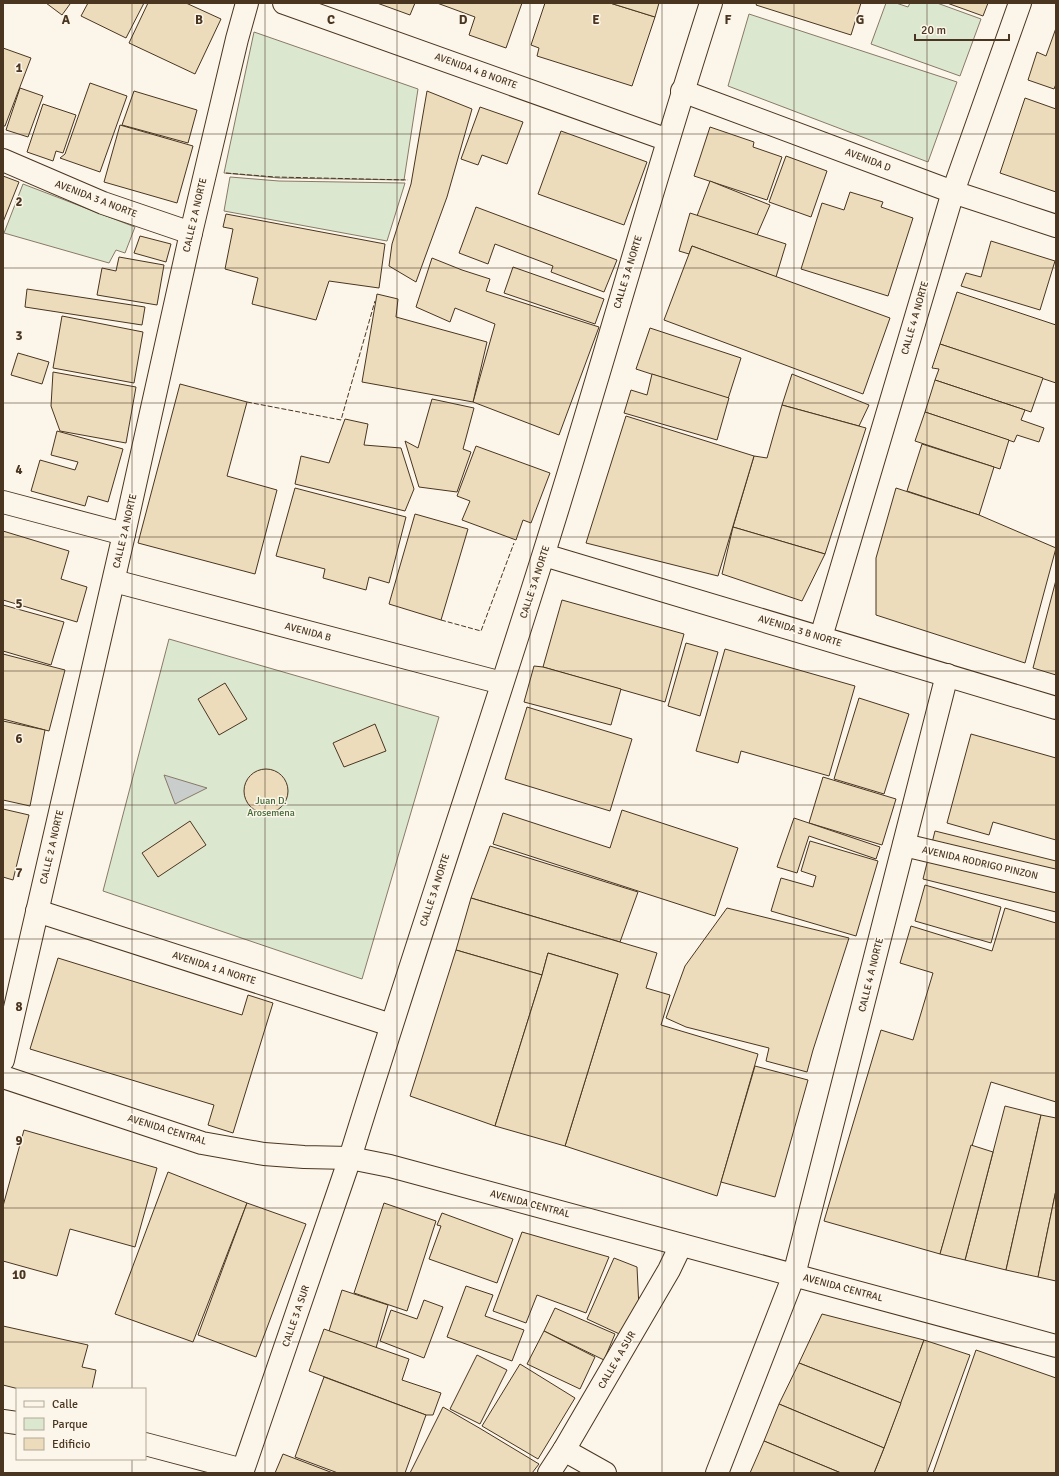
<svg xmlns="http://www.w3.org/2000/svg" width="1059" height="1476" font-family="Signika,sans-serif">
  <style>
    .green { fill: #dce7d0; stroke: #887966 }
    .water { fill: #c9cecd; stroke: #887966 }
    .building { fill: #ecdcbc; stroke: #4a3520 }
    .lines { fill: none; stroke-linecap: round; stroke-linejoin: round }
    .minor-casing { stroke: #4a3520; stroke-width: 24 }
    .major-casing { stroke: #4a3520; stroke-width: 24 }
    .minor { stroke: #fbf6e9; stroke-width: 22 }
    .major { stroke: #fbf6e9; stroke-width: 22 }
    .fence { stroke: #4a3520; stroke-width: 1; stroke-dasharray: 5 2; stroke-linecap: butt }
    .grid { fill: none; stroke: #4a3520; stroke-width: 1; stroke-opacity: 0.55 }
    .labels { text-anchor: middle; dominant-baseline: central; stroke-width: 3; stroke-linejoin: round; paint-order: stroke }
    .street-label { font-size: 10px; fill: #4a3520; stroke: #fbf6e9 }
    .park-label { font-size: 10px; fill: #436837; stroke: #fbf6e9 }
    .grid-label { font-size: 13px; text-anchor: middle; font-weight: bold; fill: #4a3520; stroke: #fbf6e9; stroke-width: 3; stroke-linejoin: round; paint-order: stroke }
  </style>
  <rect width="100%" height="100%" fill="#fbf6e9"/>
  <g class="green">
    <polygon points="886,3 896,3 908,7 910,3 937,3 981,19 960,76 871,44"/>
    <polygon points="749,14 957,82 928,162 728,86"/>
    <polygon points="254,32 418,89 404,180 279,178 224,173"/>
    <polygon points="230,177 279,181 405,183 387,241 224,211"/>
    <polygon points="23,184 135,227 125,253 116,250 109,263 4,233"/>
    <polygon points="169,639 439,717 362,979 103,891"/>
  </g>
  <polygon class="water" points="164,775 207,788 175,804"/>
  <g class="building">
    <polygon points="46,3 69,3 70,4 62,15"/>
    <polygon points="88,3 144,3 126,38 81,16"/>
    <polygon points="148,3 186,3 221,19 195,74 129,43"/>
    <polygon points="377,3 415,3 410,15"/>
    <polygon points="437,3 522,3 506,48 469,35 475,17"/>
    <polygon points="545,3 610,3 655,17 632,86 537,56 539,48 531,45"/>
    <polygon points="610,3 659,3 655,17"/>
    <polygon points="757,3 861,3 851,35 756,5"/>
    <polygon points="947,3 988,3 983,16"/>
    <polygon points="1056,28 1056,84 1054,89 1028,80 1037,52 1046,56"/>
    <polygon points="3,48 31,58 5,126 3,126"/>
    <polygon points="90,83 127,96 100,172 60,158 65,154"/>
    <polygon points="20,88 43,96 28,137 6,130"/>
    <polygon points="134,91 197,110 188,143 122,125"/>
    <polygon points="427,91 472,109 447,197 416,282 389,266 392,244 411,184"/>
    <polygon points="1025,98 1056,109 1056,192 1000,173"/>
    <polygon points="43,104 76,115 63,153 56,151 53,161 27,152"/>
    <polygon points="480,107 523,122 507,164 482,155 478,165 461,159"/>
    <polygon points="120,125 193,146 177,203 104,182"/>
    <polygon points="710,127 754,142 753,147 782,157 767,200 694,176"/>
    <polygon points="561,131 647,162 624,225 538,194"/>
    <polygon points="786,156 827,171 811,217 769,202"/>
    <polygon points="3,176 19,182 3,222"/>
    <polygon points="710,181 770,205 757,235 697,216"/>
    <polygon points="850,192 883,202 881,207 913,218 888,296 801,269 822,203 844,210"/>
    <polygon points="476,207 617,260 604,292 551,272 553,266 495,244 488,264 459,253"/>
    <polygon points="690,213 786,244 776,277 692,246 689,254 679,251"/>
    <polygon points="226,214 385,244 379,288 329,281 316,320 252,304 258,278 225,269 233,229 223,227"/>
    <polygon points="140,236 171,244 166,262 134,253"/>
    <polygon points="991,241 1055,261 1040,310 961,286 966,273 981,277"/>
    <polygon points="692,246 890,318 863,394 664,320"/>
    <polygon points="119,257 164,265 157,305 97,295 102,268 116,271"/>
    <polygon points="432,258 462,270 490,279 486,291 599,327 559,435 473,402 495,324 455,308 450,322 416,307"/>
    <polygon points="513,267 604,299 595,324 504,293"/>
    <polygon points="27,289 145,307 142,325 25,307"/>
    <polygon points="957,292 1056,325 1056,383 940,344"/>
    <polygon points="377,294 398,299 396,317 487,342 473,402 362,382"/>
    <polygon points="62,316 143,332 134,383 53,368"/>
    <polygon points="650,328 741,358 728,399 636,369"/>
    <polygon points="940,344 1043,378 1031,412 935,380 939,369 932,368"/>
    <polygon points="18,353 49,362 42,384 11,375"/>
    <polygon points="53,372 136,387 126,443 60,431 51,406"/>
    <polygon points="652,374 729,398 717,440 624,413 631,390 647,395"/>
    <polygon points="792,374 869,405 859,426 782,405"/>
    <polygon points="935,380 1025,410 1021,420 1044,428 1039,442 1017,435 1014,442 925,412"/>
    <polygon points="180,384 247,402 227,476 277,490 255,574 138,543"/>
    <polygon points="432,399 474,408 463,449 471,452 457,492 419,487 405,441 418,448"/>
    <polygon points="782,405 866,428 825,554 733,527 754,456 767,458"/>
    <polygon points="925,412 1009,440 1000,469 915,441"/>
    <polygon points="626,416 754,456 718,576 586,543"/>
    <polygon points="345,419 368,424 364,445 401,448 414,489 405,511 295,484 301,456 329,463"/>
    <polygon points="57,431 123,449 108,502 88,496 85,506 31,491 40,460 75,470 78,462 51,455"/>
    <polygon points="922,444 994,467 979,515 907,491"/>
    <polygon points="476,446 550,473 531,523 523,520 516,540 462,520 470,501 457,496"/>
    <polygon points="295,488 406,517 389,583 369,577 366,590 323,578 325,569 276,556"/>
    <polygon points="896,488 979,515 1056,548 1025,663 876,615 876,558"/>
    <polygon points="415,514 468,529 441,620 389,604"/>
    <polygon points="733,527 825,554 802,601 722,574"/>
    <polygon points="3,531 69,551 61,579 87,587 77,622 3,600"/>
    <polygon points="1056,580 1056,675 1033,668"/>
    <polygon points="562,600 684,634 665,702 543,667"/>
    <polygon points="3,605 64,622 51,665 3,651"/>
    <polygon points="686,643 718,652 700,716 668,706"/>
    <polygon points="725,649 855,686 829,776 741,751 738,763 696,751"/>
    <polygon points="3,654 65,670 49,731 3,719"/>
    <polygon points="534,666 543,667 621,689 611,725 524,702"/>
    <polygon points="225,683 247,719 219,735 198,699"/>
    <polygon points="859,698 909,714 884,794 834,779"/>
    <polygon points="527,707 632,739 610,811 505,779"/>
    <polygon points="3,721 45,730 30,806 3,800"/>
    <polygon points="375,724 386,751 344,767 333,743"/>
    <polygon points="971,734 1056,758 1056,840 993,822 989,835 947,823"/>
    <circle cx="266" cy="791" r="22"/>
    <polygon points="823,777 896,799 882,845 809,823"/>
    <polygon points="3,809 29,815 13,880 3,877"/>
    <polygon points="622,810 738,848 715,916 493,844 503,813 610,848"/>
    <polygon points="794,818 880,847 876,859 809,836 797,873 777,867"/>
    <polygon points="190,821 206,845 158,877 142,853"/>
    <polygon points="935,831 1056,861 1056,912 923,879"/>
    <polygon points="810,841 878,861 856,936 771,911 781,878 813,887 816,876 801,871"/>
    <polygon points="490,846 638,892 620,942 471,898"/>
    <polygon points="925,885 1001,907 991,943 915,921"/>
    <polygon points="471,898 657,953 646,988 670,995 661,1025 758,1054 717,1196 565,1146 618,974 548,953 542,975 456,950"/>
    <polygon points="727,908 849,938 813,1050 807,1072 766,1061 769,1048 686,1027 666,1018 685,966"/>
    <polygon points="1005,908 1056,923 1056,1102 991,1082 940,1254 824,1221 881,1030 913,1040 933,973 900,963 911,926 992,951"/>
    <polygon points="456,950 542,975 495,1126 410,1096"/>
    <polygon points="548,953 618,974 565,1146 495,1126 542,975"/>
    <polygon points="58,958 242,1015 248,995 273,1003 233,1133 208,1125 214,1105 30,1049"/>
    <polygon points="755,1066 808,1080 775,1197 721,1182"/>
    <polygon points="1005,1106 1041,1115 1006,1270 965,1260"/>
    <polygon points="1041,1115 1056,1118 1056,1190 1038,1277 1006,1270"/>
    <polygon points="24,1130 157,1168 135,1247 70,1229 57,1276 3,1261 3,1206"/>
    <polygon points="971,1145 993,1152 965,1260 940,1254"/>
    <polygon points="168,1172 247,1203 193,1342 115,1314"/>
    <polygon points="1056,1190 1056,1281 1038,1277"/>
    <polygon points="247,1203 306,1224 256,1357 198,1335"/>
    <polygon points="384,1203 436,1221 407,1311 354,1293"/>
    <polygon points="442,1213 513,1239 497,1283 429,1259 441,1226 437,1225"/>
    <polygon points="522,1232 609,1257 586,1313 537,1295 526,1323 493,1311"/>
    <polygon points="614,1258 637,1267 639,1308 626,1337 587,1319"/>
    <polygon points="466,1286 493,1295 485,1316 524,1330 512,1361 447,1337"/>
    <polygon points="342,1290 388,1305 376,1348 329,1331"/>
    <polygon points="424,1300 443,1307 424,1358 380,1341 391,1310 417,1319"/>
    <polygon points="555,1308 615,1334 604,1360 544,1331"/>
    <polygon points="822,1314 924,1340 901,1403 799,1363"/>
    <polygon points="3,1326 88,1345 82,1367 96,1370 92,1389 19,1389 3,1385"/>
    <polygon points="324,1329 409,1359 402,1380 441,1393 433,1415 426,1415 309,1371"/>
    <polygon points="544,1331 595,1357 580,1389 527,1364"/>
    <polygon points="924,1340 970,1355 927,1473 874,1473 884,1448"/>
    <polygon points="976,1350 1056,1378 1056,1473 933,1473"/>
    <polygon points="477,1355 507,1370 480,1424 450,1409"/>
    <polygon points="799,1363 901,1403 884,1448 779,1404"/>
    <polygon points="520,1364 575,1398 538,1459 482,1426"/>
    <polygon points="324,1377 426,1415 405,1473 338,1473 295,1457"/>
    <polygon points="779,1404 884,1448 874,1473 841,1473 764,1441"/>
    <polygon points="443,1407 481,1429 539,1464 532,1473 410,1473"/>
    <polygon points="764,1441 841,1473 750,1473"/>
    <polygon points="283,1454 333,1473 275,1473"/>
  </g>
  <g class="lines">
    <defs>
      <g id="minor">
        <polyline points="284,3 668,140"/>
        <polyline points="682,91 953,192 1056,226"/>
        <polyline points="3,160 103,203 191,233"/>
        <polyline points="3,502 124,534"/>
        <polyline points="544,555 1056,708"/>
        <polyline points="114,581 502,683"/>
        <polyline points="821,637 953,192 1020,3"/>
        <polyline points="904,845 1056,881"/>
        <polyline points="37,911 391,1025"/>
        <path d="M 350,1158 C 412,957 480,757 543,556 C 601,372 652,186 711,3"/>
        <polyline points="3,1421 17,1423"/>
        <polyline points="145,1444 243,1470"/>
        <polyline points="564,1450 605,1473"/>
        <polyline points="549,1473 564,1450 669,1270 681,1245"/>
        <polyline points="717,1473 794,1275 947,675"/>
      </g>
      <g id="major">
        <polyline points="3,1060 124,534 191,233 237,39 247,3"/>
        <polyline points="3,1077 202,1143 264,1154 304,1157 350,1158 390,1166 1056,1346"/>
        <polyline points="242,1473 350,1158"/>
      </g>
    </defs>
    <use href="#minor" class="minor-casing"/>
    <use href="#major" class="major-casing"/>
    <use href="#minor" class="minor"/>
    <use href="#major" class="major"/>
    <g class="fence">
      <polyline points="226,173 275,177 408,180"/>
      <polyline points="247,402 341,420 375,301"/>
      <polyline points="441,620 481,631 514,543"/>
    </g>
  </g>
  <path class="grid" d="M 132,3 L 132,1389M 265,3 L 265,1473M 397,3 L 397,1473M 530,3 L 530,1473M 662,3 L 662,1473M 794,3 L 794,1473M 927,3 L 927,1473M 3,134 L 1056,134M 3,268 L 1056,268M 3,403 L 1056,403M 3,537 L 1056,537M 3,671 L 1056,671M 3,805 L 1056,805M 3,939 L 1056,939M 3,1073 L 1056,1073M 3,1208 L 1056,1208M 3,1342 L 1056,1342M 132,1459 L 132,1473"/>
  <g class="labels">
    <g class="street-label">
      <text transform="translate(476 71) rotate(20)">AVENIDA 4 B NORTE</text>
      <text transform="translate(868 160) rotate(21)">AVENIDA D</text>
      <text transform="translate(96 199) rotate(21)">AVENIDA 3 A NORTE</text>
      <text transform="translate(195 215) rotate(-77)">CALLE 2 A NORTE</text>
      <text transform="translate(628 272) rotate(-73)">CALLE 3 A NORTE</text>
      <text transform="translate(915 318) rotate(-74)">CALLE 4 A NORTE</text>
      <text transform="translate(125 531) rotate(-77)">CALLE 2 A NORTE</text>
      <text transform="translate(535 582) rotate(-72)">CALLE 3 A NORTE</text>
      <text transform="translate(800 631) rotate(17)">AVENIDA 3 B NORTE</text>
      <text transform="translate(308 632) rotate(15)">AVENIDA B</text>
      <text transform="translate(52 847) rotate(-77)">CALLE 2 A NORTE</text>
      <text transform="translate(980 863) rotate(13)">AVENIDA RODRIGO PINZON</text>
      <text transform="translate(435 890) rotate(-72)">CALLE 3 A NORTE</text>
      <text transform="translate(214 968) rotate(18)">AVENIDA 1 A NORTE</text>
      <text transform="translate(871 975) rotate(-76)">CALLE 4 A NORTE</text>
      <text transform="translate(167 1130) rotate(17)">AVENIDA CENTRAL</text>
      <text transform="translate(530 1204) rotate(15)">AVENIDA CENTRAL</text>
      <text transform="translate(843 1288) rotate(15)">AVENIDA CENTRAL</text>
      <text transform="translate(296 1316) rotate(-71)">CALLE 3 A SUR</text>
      <text transform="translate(617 1360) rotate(-60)">CALLE 4 A SUR</text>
    </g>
    <g class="park-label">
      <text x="271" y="801">Juan D.<tspan x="271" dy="12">Arosemena</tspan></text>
    </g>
  </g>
  <g class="grid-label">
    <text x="66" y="24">A</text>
    <text x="199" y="24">B</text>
    <text x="331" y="24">C</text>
    <text x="463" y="24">D</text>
    <text x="596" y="24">E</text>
    <text x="728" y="24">F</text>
    <text x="860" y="24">G</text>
    <text x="19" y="72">1</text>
    <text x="19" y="206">2</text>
    <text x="19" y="340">3</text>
    <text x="19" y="474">4</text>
    <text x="19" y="608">5</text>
    <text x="19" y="743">6</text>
    <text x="19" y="877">7</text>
    <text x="19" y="1011">8</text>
    <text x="19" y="1145">9</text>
    <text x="19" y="1279">10</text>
  </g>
  <rect width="1059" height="1476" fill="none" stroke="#4a3520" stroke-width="8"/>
  <rect x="16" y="1388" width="130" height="72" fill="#fbf6e9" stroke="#b4a999"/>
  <rect x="24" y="1401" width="20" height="6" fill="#fbf6e9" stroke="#b4a999"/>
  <text x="52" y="1408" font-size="12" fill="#4a3520">Calle</text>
  <rect x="24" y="1418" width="20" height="12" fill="#dce7d0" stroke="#b4a999"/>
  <text x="52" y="1428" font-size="12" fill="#4a3520">Parque</text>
  <rect x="24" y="1438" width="20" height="12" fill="#ecdcbc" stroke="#b4a999"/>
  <text x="52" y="1448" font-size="12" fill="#4a3520">Edificio</text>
  <path d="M915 34v6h94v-6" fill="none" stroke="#4a3520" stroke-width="2"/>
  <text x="921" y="34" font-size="12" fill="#4a3520" stroke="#fbf6e9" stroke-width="3" paint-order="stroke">20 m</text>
</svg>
